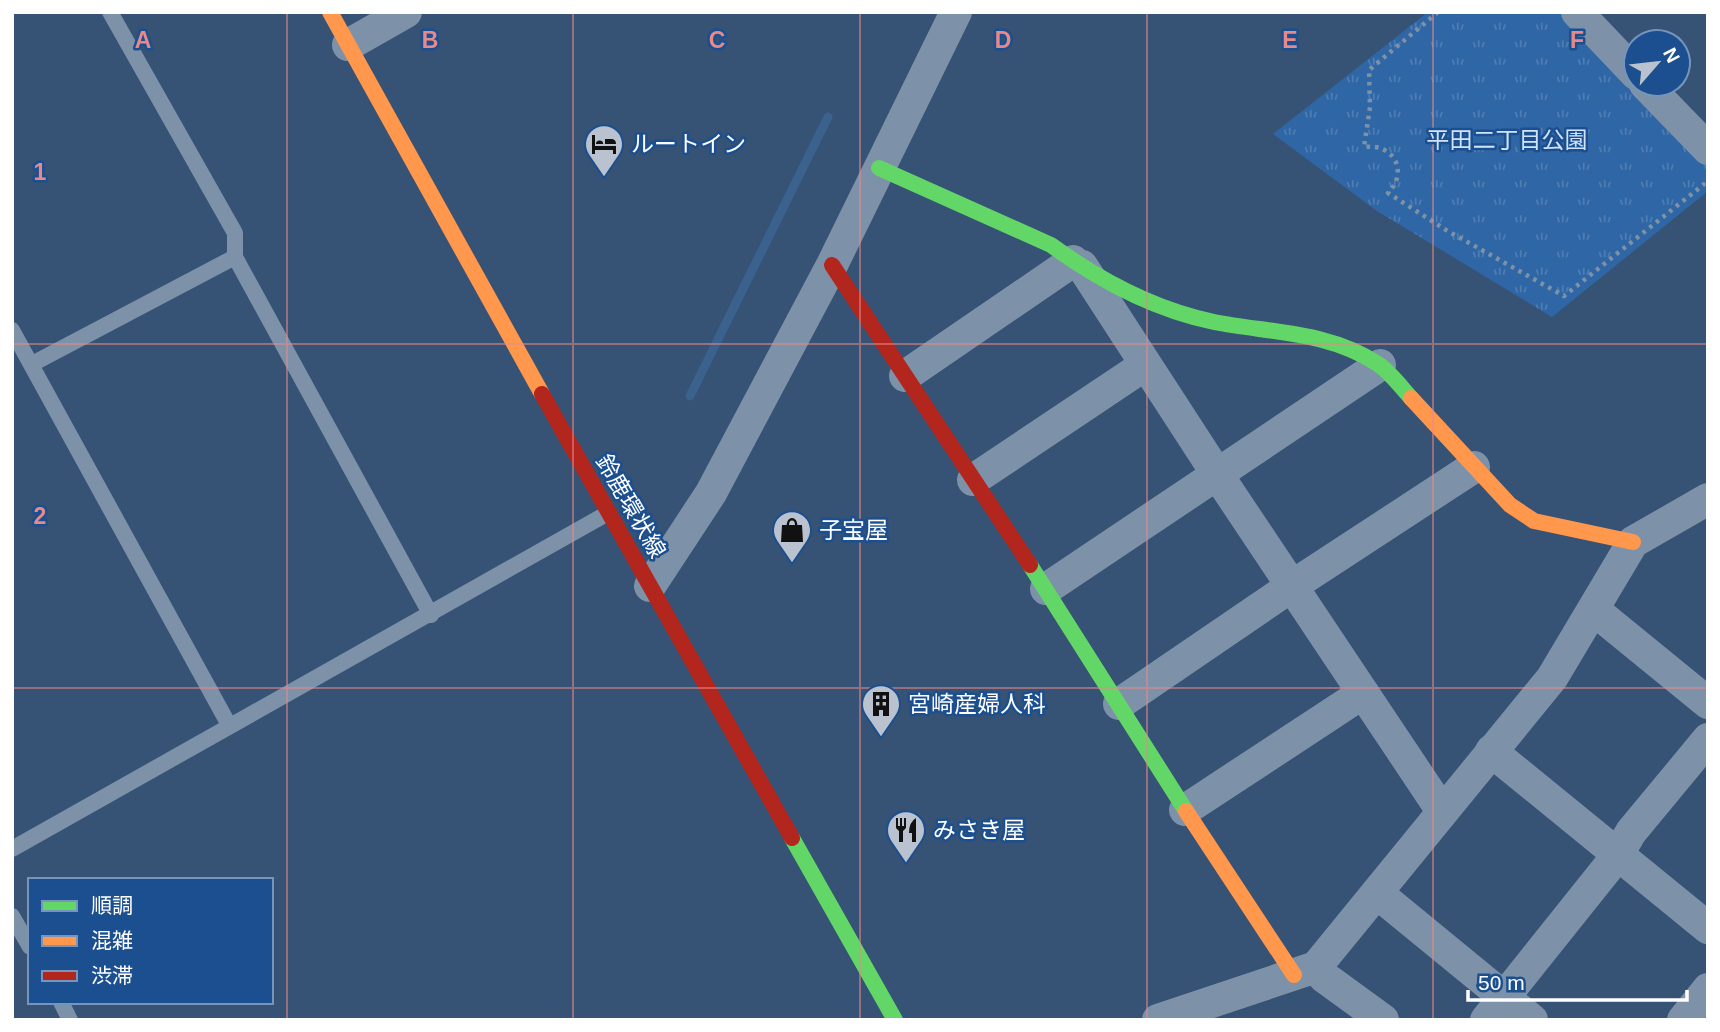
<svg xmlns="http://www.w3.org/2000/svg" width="1720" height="1032" font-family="Arial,'Noto Sans JP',sans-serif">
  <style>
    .park { fill: url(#park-tufts) }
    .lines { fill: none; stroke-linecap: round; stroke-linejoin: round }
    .stream { stroke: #3b618d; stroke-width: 9 }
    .path { stroke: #7d92a8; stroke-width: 4.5; stroke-dasharray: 3.5 5; stroke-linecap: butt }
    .lane { stroke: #7d92a8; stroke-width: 16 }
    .street { stroke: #7d92a8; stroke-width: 32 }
    .fast { stroke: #63d668; stroke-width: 16 }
    .slow { stroke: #ff974d; stroke-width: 16 }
    .jam { stroke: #b3261e; stroke-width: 16 }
    .grid { fill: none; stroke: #e88989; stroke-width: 2; stroke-opacity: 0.55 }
    .labels { text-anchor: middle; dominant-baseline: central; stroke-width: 5; stroke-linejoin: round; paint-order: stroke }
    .park-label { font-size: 23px; fill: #cfe3fa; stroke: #1b4f8f }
    .poi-label { font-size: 23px; fill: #fff; stroke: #1b4f8f; text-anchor: start }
    .street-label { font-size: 23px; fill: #fff; stroke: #1b4f8f }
    .grid-label { font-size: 23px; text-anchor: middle; font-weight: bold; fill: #e88989; stroke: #1b4f8f; stroke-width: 5; stroke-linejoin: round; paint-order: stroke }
  </style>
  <defs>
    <pattern id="park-tufts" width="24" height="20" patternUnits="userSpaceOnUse" patternTransform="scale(1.75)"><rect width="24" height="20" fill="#2f66a5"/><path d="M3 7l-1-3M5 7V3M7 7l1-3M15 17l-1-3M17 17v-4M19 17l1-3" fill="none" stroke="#4e7db2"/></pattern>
  </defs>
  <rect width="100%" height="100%" fill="#365274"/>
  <polygon class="park" points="1428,12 1562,12 1697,155 1708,168 1708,191 1552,317 1377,211 1273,134"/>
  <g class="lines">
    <polyline class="stream" points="690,396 828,117"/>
    <path class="path" d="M 1438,12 L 1369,70 L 1370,107 L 1364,147 C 1394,143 1409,172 1388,193 L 1446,230 L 1564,296 L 1708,181"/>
    <g class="lane">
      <polyline points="110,12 235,233 235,257 431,615"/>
      <polyline points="12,330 229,725"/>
      <polyline points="32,364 235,257"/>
      <polyline points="12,849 608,513"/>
      <polyline points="12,916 30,947"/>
      <polyline points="61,1002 70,1020"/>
    </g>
    <g class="street">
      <polyline points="1577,12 1636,74"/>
      <polyline points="348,45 406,12"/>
      <polyline points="1645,84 1708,149"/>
      <polyline points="1082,266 1217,474 1442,811"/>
      <polyline points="905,376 1073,261"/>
      <polyline points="973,480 1145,365"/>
      <polyline points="650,586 711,493 832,265 956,12"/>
      <polyline points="1046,589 1380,365"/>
      <polyline points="1594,610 1708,703"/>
      <polyline points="1119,704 1292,586 1474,467"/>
      <polyline points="1491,751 1708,928"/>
      <polyline points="1185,810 1363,693"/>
      <polyline points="1377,893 1532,1020"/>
      <polyline points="1316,967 1324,977 1383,1020"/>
      <polyline points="1158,1020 1316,967 1552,678 1633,542 1708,499"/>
      <polyline points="1486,1020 1617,856 1631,832 1708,739"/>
      <polyline points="1683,1020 1708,989"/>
    </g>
    <g class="fast">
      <path d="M 879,168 L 1051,245 C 1099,280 1156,310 1214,322 C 1270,333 1328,331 1378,364 C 1390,372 1401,387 1411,398"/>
      <polyline points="1030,565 1186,811"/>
      <polyline points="792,838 895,1020"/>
    </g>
    <g class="slow">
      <polyline points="330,12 542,394"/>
      <polyline points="1411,398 1510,505 1534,521 1633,542"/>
      <polyline points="1186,811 1294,975"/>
    </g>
    <g class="jam">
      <polyline points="832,265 1030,565"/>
      <polyline points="542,394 792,838"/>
    </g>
  </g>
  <path class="grid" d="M 287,12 L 287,1020M 573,12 L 573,1020M 860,12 L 860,1020M 1147,12 L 1147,1020M 1433,12 L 1433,1020M 12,344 L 1708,344M 12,688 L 1708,688"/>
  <defs>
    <symbol id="hotel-pin" viewBox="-11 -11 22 30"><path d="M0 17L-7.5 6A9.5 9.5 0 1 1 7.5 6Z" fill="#b9c2ce" stroke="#1b4f8f"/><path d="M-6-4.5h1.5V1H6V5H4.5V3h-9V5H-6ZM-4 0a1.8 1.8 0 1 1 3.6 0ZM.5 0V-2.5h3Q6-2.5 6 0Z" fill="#111"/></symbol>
    <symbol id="shop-pin" viewBox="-11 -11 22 30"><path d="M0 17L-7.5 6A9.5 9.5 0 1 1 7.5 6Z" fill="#b9c2ce" stroke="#1b4f8f"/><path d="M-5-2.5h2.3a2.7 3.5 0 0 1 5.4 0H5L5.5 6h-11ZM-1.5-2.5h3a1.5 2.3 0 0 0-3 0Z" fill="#111"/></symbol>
    <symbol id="building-pin" viewBox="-11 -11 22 30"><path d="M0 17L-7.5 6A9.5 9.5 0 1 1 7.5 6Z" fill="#b9c2ce" stroke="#1b4f8f"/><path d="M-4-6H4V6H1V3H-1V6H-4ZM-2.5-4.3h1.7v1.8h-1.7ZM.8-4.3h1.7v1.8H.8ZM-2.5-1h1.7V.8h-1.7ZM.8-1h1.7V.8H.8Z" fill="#111"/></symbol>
    <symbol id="restaurant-pin" viewBox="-11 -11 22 30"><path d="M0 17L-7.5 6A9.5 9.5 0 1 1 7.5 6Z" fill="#b9c2ce" stroke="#1b4f8f"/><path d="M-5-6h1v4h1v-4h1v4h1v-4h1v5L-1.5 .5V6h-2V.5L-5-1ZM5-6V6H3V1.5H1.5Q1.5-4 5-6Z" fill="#111"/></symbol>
  </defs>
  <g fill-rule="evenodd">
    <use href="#hotel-pin" x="582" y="122" width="44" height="60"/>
    <use href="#shop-pin" x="770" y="508" width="44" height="60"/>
    <use href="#building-pin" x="859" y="682" width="44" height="60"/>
    <use href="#restaurant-pin" x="884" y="808" width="44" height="60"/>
  </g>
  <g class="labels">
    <g class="park-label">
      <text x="1507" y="140">平田二丁目公園</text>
    </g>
    <g class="poi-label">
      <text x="631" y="144">ルートイン</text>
      <text x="819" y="530">子宝屋</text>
      <text x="908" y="704">宮崎産婦人科</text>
      <text x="933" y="830">みさき屋</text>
    </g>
    <g class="street-label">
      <text transform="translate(631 506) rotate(60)">鈴鹿環状線</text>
    </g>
  </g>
  <g class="grid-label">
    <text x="143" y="48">A</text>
    <text x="430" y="48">B</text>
    <text x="717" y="48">C</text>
    <text x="1003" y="48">D</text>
    <text x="1290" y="48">E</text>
    <text x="1577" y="48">F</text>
    <text x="40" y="180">1</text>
    <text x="40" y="524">2</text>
  </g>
  <rect width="1720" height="1032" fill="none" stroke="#ffffff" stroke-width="28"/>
  <rect x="28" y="878" width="245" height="126" fill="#1b4f8f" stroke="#7695bc" stroke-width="2"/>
  <rect x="42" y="901" width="35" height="10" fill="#63d668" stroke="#7695bc" stroke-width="2"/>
  <text x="91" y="913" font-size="21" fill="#ffffff">順調</text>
  <rect x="42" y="936" width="35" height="10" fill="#ff974d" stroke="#7695bc" stroke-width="2"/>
  <text x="91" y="948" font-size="21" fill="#ffffff">混雑</text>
  <rect x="42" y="971" width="35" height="10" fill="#b3261e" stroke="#7695bc" stroke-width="2"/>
  <text x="91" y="983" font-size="21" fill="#ffffff">渋滞</text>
  <g transform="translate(1657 63) rotate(62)"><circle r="33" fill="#1b4f8f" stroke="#7695bc" stroke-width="2"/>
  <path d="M0-5L12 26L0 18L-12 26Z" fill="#b9c2ce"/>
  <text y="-10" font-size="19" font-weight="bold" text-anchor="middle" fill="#ffffff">N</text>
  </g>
  <path d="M1468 990v10h219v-10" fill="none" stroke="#ffffff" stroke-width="3.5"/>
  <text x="1478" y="990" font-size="21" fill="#ffffff" stroke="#1b4f8f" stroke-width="5" paint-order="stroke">50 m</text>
</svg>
